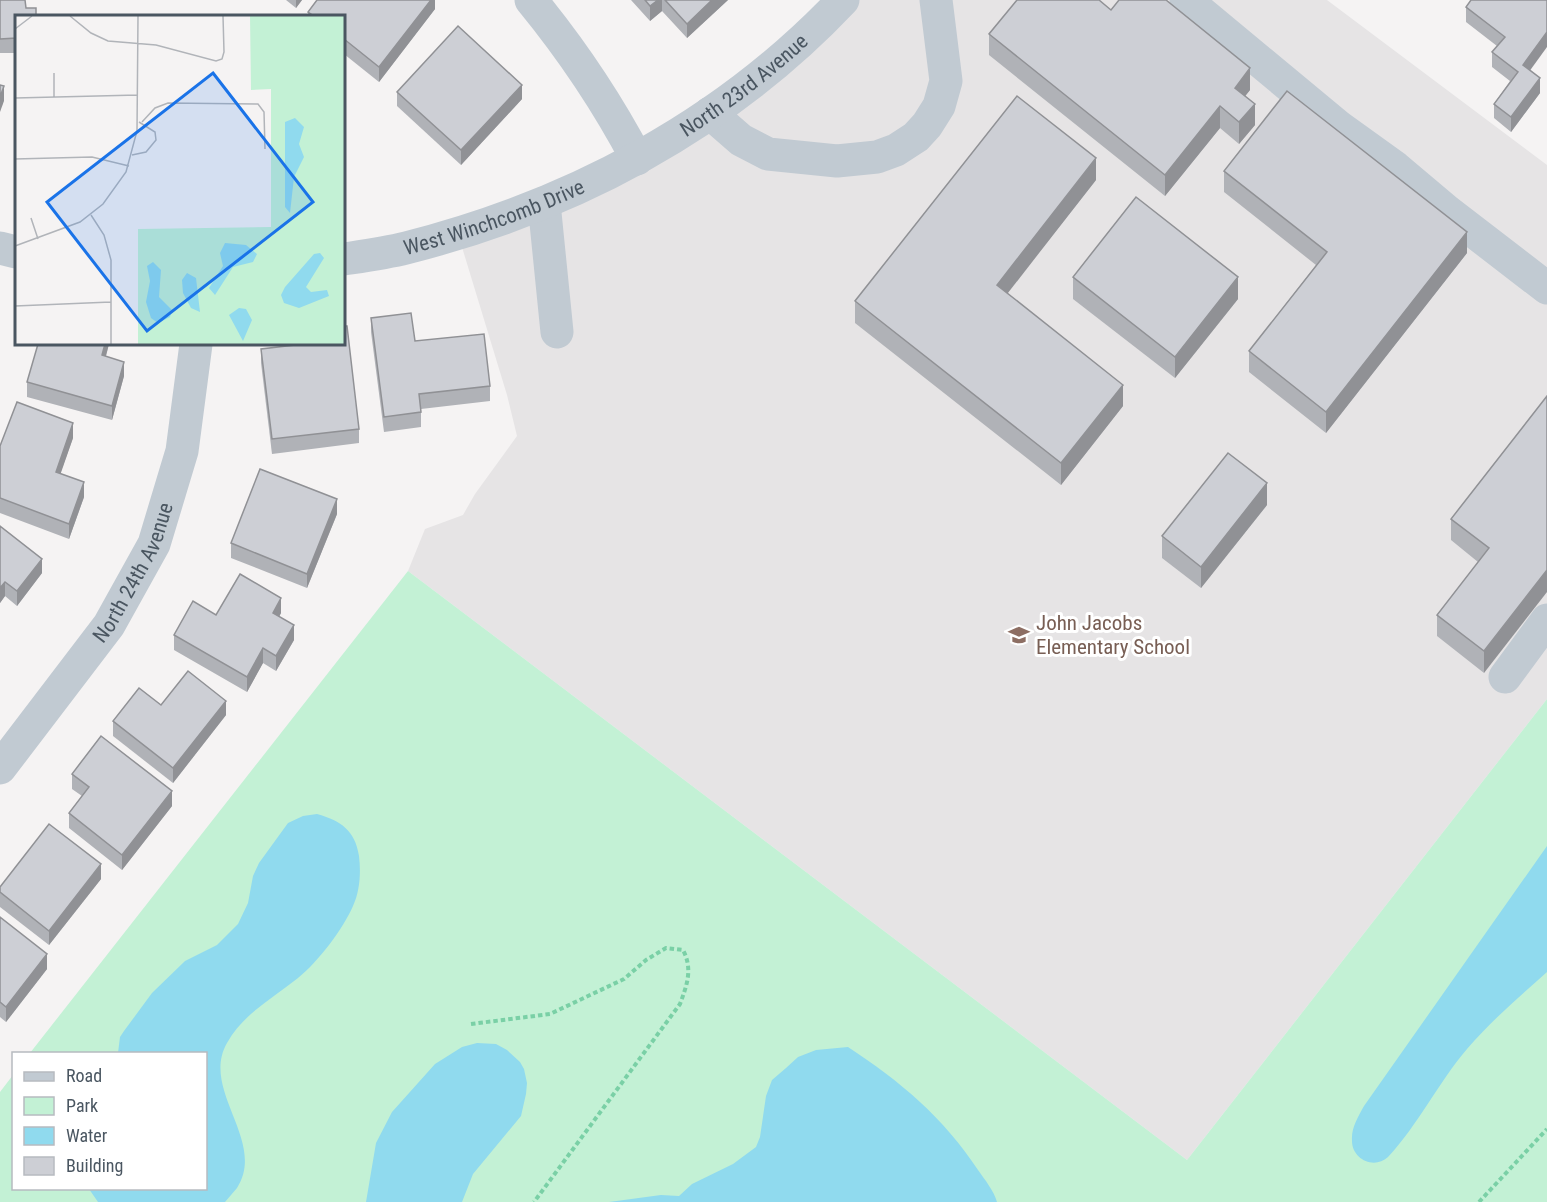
<svg xmlns="http://www.w3.org/2000/svg" width="1547" height="1202" font-family="'Roboto Condensed',sans-serif">
  <style>
    .education { fill: #e6e4e5 }
    .green { fill: #c3f1d5 }
    .water { fill: #90daee }
    .lines { fill: none; stroke-linecap: round; stroke-linejoin: round }
    .path { stroke: #7ad0a6; stroke-width: 4; stroke-dasharray: 4.5 3; stroke-linecap: butt }
    .minor { stroke: #c1cad2; stroke-width: 33 }
    .wall { fill: #b0b2b7 }
    .shaded-wall { fill: #909195 }
    .building { fill: #cdcfd5; stroke: #909195; stroke-width: 1.5 }
    .labels { text-anchor: middle; dominant-baseline: central; stroke-width: 6; stroke-linejoin: round; paint-order: stroke }
    .street-label { font-size: 21px; fill: #4a5661; stroke: #fff }
    .education-label { font-size: 21px; fill: #785e54; stroke: #fff; text-anchor: start }
    .inset-road { fill: none; stroke: #b1b4b9; stroke-width: 1.5 }
    .view { fill: #1a73e8; fill-opacity: 0.15; stroke: #1a73e8; stroke-width: 3 }
    .inset-edge { fill: none; stroke: #4a5661; stroke-width: 3 }
  </style>
  <rect width="100%" height="100%" fill="#f5f3f3"/>
  <polygon class="education" points="843,0 1327,0 1547,165 1547,699 1187,1160 408,571 425,529 463,515 475,494 517,436 507,395 458,234 593,182"/>
  <polygon class="green" points="408,571 1187,1160 1547,699 1547,1202 0,1202 0,1092 13,1075 14,1188 206,1188 206,1054 30,1053"/>
  <g class="water">
    <path d="M 317,814 C 341,821 355,830 359,856 C 361,872 360,891 353,906 C 343,929 318,962 298,978 C 272,999 244,1013 227,1043 C 200,1090 267,1141 237,1188 C 233,1193 229,1197 225,1202 L 98,1202 L 89,1189 L 206,1188 L 206,1054 L 118,1053 L 120,1037 L 124,1031 L 152,993 L 185,961 L 217,945 L 238,924 L 248,903 L 253,876 L 259,863 L 288,823 L 303,816 Z"/>
    <path d="M 1547,846 L 1547,972 C 1520,996 1491,1021 1467,1049 C 1438,1083 1418,1125 1388,1157 C 1374,1170 1352,1159 1352,1141 C 1351,1128 1358,1117 1364,1106 Z"/>
    <polygon points="477,1043 496,1044 507,1050 520,1062 524,1069 527,1083 526,1094 521,1116 473,1174 462,1202 366,1202 376,1143 392,1112 435,1064 462,1047"/>
    <path d="M 848,1047 C 900,1081 944,1118 978,1170 C 985,1180 994,1191 997,1202 L 609,1202 L 661,1195 L 679,1196 L 692,1184 L 733,1164 L 756,1147 L 760,1137 L 766,1096 L 772,1080 L 786,1068 L 798,1057 L 816,1050 Z"/>
  </g>
  <g class="lines">
    <g class="path">
      <path d="M 471,1024 L 550,1014 L 624,979 L 646,960 L 666,948 L 683,950 C 693,969 687,985 680,1004 L 534,1202"/>
      <polyline points="1479,1202 1547,1129"/>
    </g>
    <g class="minor">
      <path d="M 531,0 C 572,50 607,102 637,159"/>
      <polyline points="1186,0 1339,127 1396,168 1447,211 1547,288"/>
      <polyline points="710,113 741,140 768,154 837,161 877,157 896,150 916,137 927,125 939,106 946,81 936,0"/>
      <polyline points="544,203 557,332"/>
      <polyline points="0,248 16,252"/>
      <path id="s1" d="M 344,259 C 364,256 386,253 406,248 C 572,206 725,125 843,0"/>
      <polyline points="1505,677 1547,620"/>
      <path id="s2" d="M 0,768 L 109,625 L 154,544 L 182,451 L 196,344"/>
    </g>
  </g>
  <g class="wall">
    <polygon points="0,0 16,16 16,53 0,53"/>
    <polygon points="286,0 302,0 296,8"/>
    <polygon points="435,0 435,9 379,82 344,54 344,16 308,16 308,12"/>
    <polygon points="631,0 728,0 687,38 662,11 650,21"/>
    <polygon points="1547,0 1530,70 1540,93 1511,132 1494,118 1494,104 1510,81 1492,67 1492,52 1497,46 1466,22 1466,7"/>
    <polygon points="1111,10 1250,90 1245,96 1255,125 1239,144 1220,128 1165,196 989,55 989,34"/>
    <polygon points="397,92 522,99 461,165 397,106"/>
    <polygon points="1224,171 1467,253 1326,433 1249,372 1249,351 1316,265 1224,192"/>
    <polygon points="1096,180 1007,293 1123,406 1061,485 855,323 855,301"/>
    <polygon points="1073,277 1238,299 1175,378 1073,299"/>
    <polygon points="371,318 415,341 490,386 490,401 421,409 421,427 384,432 371,332"/>
    <polygon points="109,344 106,356 124,376 112,420 27,397 27,382"/>
    <polygon points="261,349 359,429 359,443 272,454 261,363"/>
    <polygon points="1547,396 1484,673 1437,636 1437,615 1478,562 1451,540 1451,519"/>
    <polygon points="73,438 60,474 84,497 69,539 0,513 0,446"/>
    <polygon points="1267,505 1201,588 1162,558 1162,536"/>
    <polygon points="337,514 307,588 231,558 231,543"/>
    <polygon points="0,526 42,573 17,606 5,596 0,603"/>
    <polygon points="281,613 279,617 294,640 276,671 263,663 247,692 174,650 174,635 216,615"/>
    <polygon points="161,705 226,715 173,783 113,736 113,721"/>
    <polygon points="72,774 172,806 122,870 69,828 69,813 82,796 72,789"/>
    <polygon points="101,879 49,945 0,907 0,887"/>
    <polygon points="0,917 47,969 6,1022 0,1017"/>
  </g>
  <g class="shaded-wall">
    <polygon points="296,0 302,0 296,8"/>
    <polygon points="431,0 435,0 435,9 379,82 379,67"/>
    <polygon points="658,0 662,0 662,11 650,21 650,6"/>
    <polygon points="712,0 728,0 687,38 687,24"/>
    <polygon points="1547,32 1547,47 1523,80 1523,65"/>
    <polygon points="1250,68 1250,90 1235,109 1235,88"/>
    <polygon points="1540,78 1540,93 1511,132 1511,117"/>
    <polygon points="522,85 522,99 461,165 461,150"/>
    <polygon points="4,86 4,101 0,112 0,97"/>
    <polygon points="1255,104 1255,125 1239,144 1239,122"/>
    <polygon points="1220,106 1220,128 1165,196 1165,175"/>
    <polygon points="1096,158 1096,180 997,307 997,285"/>
    <polygon points="1467,232 1467,253 1326,433 1326,412"/>
    <polygon points="1238,277 1238,299 1175,378 1175,357"/>
    <polygon points="105,344 109,344 102,370 102,355"/>
    <polygon points="124,362 124,376 112,420 112,406"/>
    <polygon points="1123,385 1123,406 1061,485 1061,463"/>
    <polygon points="73,423 73,438 56,487 56,472"/>
    <polygon points="84,482 84,497 69,539 69,524"/>
    <polygon points="1267,483 1267,505 1201,588 1201,567"/>
    <polygon points="337,499 337,514 307,588 307,574"/>
    <polygon points="42,559 42,573 17,606 17,591"/>
    <polygon points="1547,570 1547,592 1484,673 1484,651"/>
    <polygon points="5,582 5,596 0,603 0,588"/>
    <polygon points="281,598 281,613 273,628 273,613"/>
    <polygon points="294,625 294,640 276,671 276,656"/>
    <polygon points="263,648 263,663 247,692 247,677"/>
    <polygon points="226,701 226,715 173,783 173,768"/>
    <polygon points="172,791 172,806 122,870 122,855"/>
    <polygon points="101,864 101,879 49,945 49,931"/>
    <polygon points="47,954 47,969 6,1022 6,1007"/>
  </g>
  <g class="building">
    <polygon points="0,0 25,0 26,8 36,8 36,16 16,16 16,38 0,39"/>
    <polygon points="317,0 431,0 379,67 344,39 344,16 314,16 308,12"/>
    <polygon points="645,0 658,0 650,6"/>
    <polygon points="665,0 712,0 687,24"/>
    <polygon points="1017,0 1099,0 1111,10 1119,0 1166,0 1250,68 1235,88 1255,104 1239,122 1220,106 1165,175 989,34"/>
    <polygon points="1471,0 1547,0 1547,32 1523,65 1540,78 1511,117 1494,104 1518,72 1492,52 1505,37 1466,7"/>
    <polygon points="458,26 522,85 461,150 397,92"/>
    <polygon points="0,85 4,86 0,97"/>
    <polygon points="1287,91 1467,232 1326,412 1249,351 1327,252 1224,171"/>
    <polygon points="1017,96 1096,158 997,285 1123,385 1061,463 855,301"/>
    <polygon points="1136,197 1238,277 1175,357 1073,277"/>
    <polygon points="411,313 415,341 484,334 490,386 419,394 421,412 384,417 371,318"/>
    <polygon points="344,326 347,326 359,429 272,439 261,349 304,344 344,344"/>
    <polygon points="38,344 105,344 102,355 124,362 112,406 27,382"/>
    <polygon points="1547,396 1547,570 1484,651 1437,615 1489,548 1451,519"/>
    <polygon points="17,402 73,423 56,472 84,482 69,524 0,498 0,446"/>
    <polygon points="1228,453 1267,483 1201,567 1162,536"/>
    <polygon points="260,469 337,499 307,574 231,543"/>
    <polygon points="0,526 42,559 17,591 5,582 0,588"/>
    <polygon points="240,574 281,598 273,613 294,625 276,656 263,648 247,677 174,635 193,601 216,615"/>
    <polygon points="188,671 226,701 173,768 113,721 139,688 161,705"/>
    <polygon points="101,736 172,791 122,855 69,813 89,787 72,774"/>
    <polygon points="49,824 101,864 49,931 0,892 0,887"/>
    <polygon points="0,917 47,954 6,1007 0,1002"/>
  </g>
  <defs>
    <symbol id="school-bare" viewBox="-9 -9 18 18"><path d="M0-5L7-2L0 1L-7-2ZM-4 1L0 2.5L4 1V4Q0 6-4 4Z" fill="#8d6e63" stroke="#fff" stroke-width="2.5" paint-order="stroke"/></symbol>
  </defs>
  <g fill-rule="evenodd">
    <use href="#school-bare" x="1004" y="620" width="30" height="30"/>
  </g>
  <g class="labels">
    <g class="street-label">
      <text stroke="none"><textPath href="#s1" startOffset="441">North 23rd Avenue</textPath></text>
      <text stroke="none"><textPath href="#s1" startOffset="156">West Winchcomb Drive</textPath></text>
      <text stroke="none"><textPath href="#s2" startOffset="238">North 24th Avenue</textPath></text>
    </g>
    <g class="education-label">
      <text x="1036" y="623">John Jacobs<tspan x="1036" dy="24">Elementary School</tspan></text>
    </g>
  </g>
  <g transform="translate(15 15)">
    <rect width="330" height="330" fill="#f5f3f3"/>
    <path d="M 235,1 L 330,1 L 330,329 L 123,329 L 123,214 L 256,212 L 256,74 L 236,75 Z" fill="#c3f1d5"/>
    <path d="M 280,103 L 289,112 L 284,129 L 289,142 L 279,162 L 275,198 L 270,192 L 270,107 ZM 210,228 L 231,230 L 242,239 L 238,247 L 218,252 L 200,280 L 194,273 L 208,251 L 205,238 ZM 299,239 L 305,238 L 309,243 L 291,272 L 296,277 L 312,275 L 314,281 L 284,293 L 269,288 L 266,280 L 270,272 ZM 138,247 L 146,255 L 144,282 L 157,295 L 155,302 L 143,308 L 136,303 L 131,287 L 135,266 L 132,251 ZM 172,258 L 181,263 L 185,297 L 176,293 L 168,278 L 167,265 ZM 224,293 L 231,294 L 237,305 L 228,326 L 214,300 Z" fill="#90daee"/>
    <path class="inset-road" d="M 55,1 L 76,18 L 93,26 L 141,30 L 201,46 L 207,44 L 209,37 L 208,1M 0,14 L 17,1M 39,58 L 39,82M 0,83 L 123,80M 127,107 L 140,93 L 153,88 L 243,89 L 249,97 L 250,134M 117,140 L 131,137 L 141,125 L 140,117 L 124,107M 0,144 L 77,142 L 114,151M 76,200 L 89,220 L 96,245 L 96,329M 16,203 L 23,224M 0,231 L 65,207 L 88,189 L 111,157 L 122,116 L 123,1M 0,291 L 96,287"/>
    <path class="view" d="M 198,58 L 298,187 L 132,316 L 32,187 Z"/>
    <rect width="330" height="330" class="inset-edge"/>
  </g>
  <rect x="12" y="1052" width="195" height="138" fill="#ffffff" stroke="#b7bbc0" stroke-width="1.5"/>
  <rect x="24" y="1072" width="30" height="9" fill="#c1cad2" stroke="#b7bbc0" stroke-width="1.5"/>
  <text x="66" y="1082" font-size="18" fill="#4a5661">Road</text>
  <rect x="24" y="1097" width="30" height="18" fill="#c3f1d5" stroke="#b7bbc0" stroke-width="1.5"/>
  <text x="66" y="1112" font-size="18" fill="#4a5661">Park</text>
  <rect x="24" y="1127" width="30" height="18" fill="#90daee" stroke="#b7bbc0" stroke-width="1.5"/>
  <text x="66" y="1142" font-size="18" fill="#4a5661">Water</text>
  <rect x="24" y="1157" width="30" height="18" fill="#cdcfd5" stroke="#b7bbc0" stroke-width="1.5"/>
  <text x="66" y="1172" font-size="18" fill="#4a5661">Building</text>
</svg>
